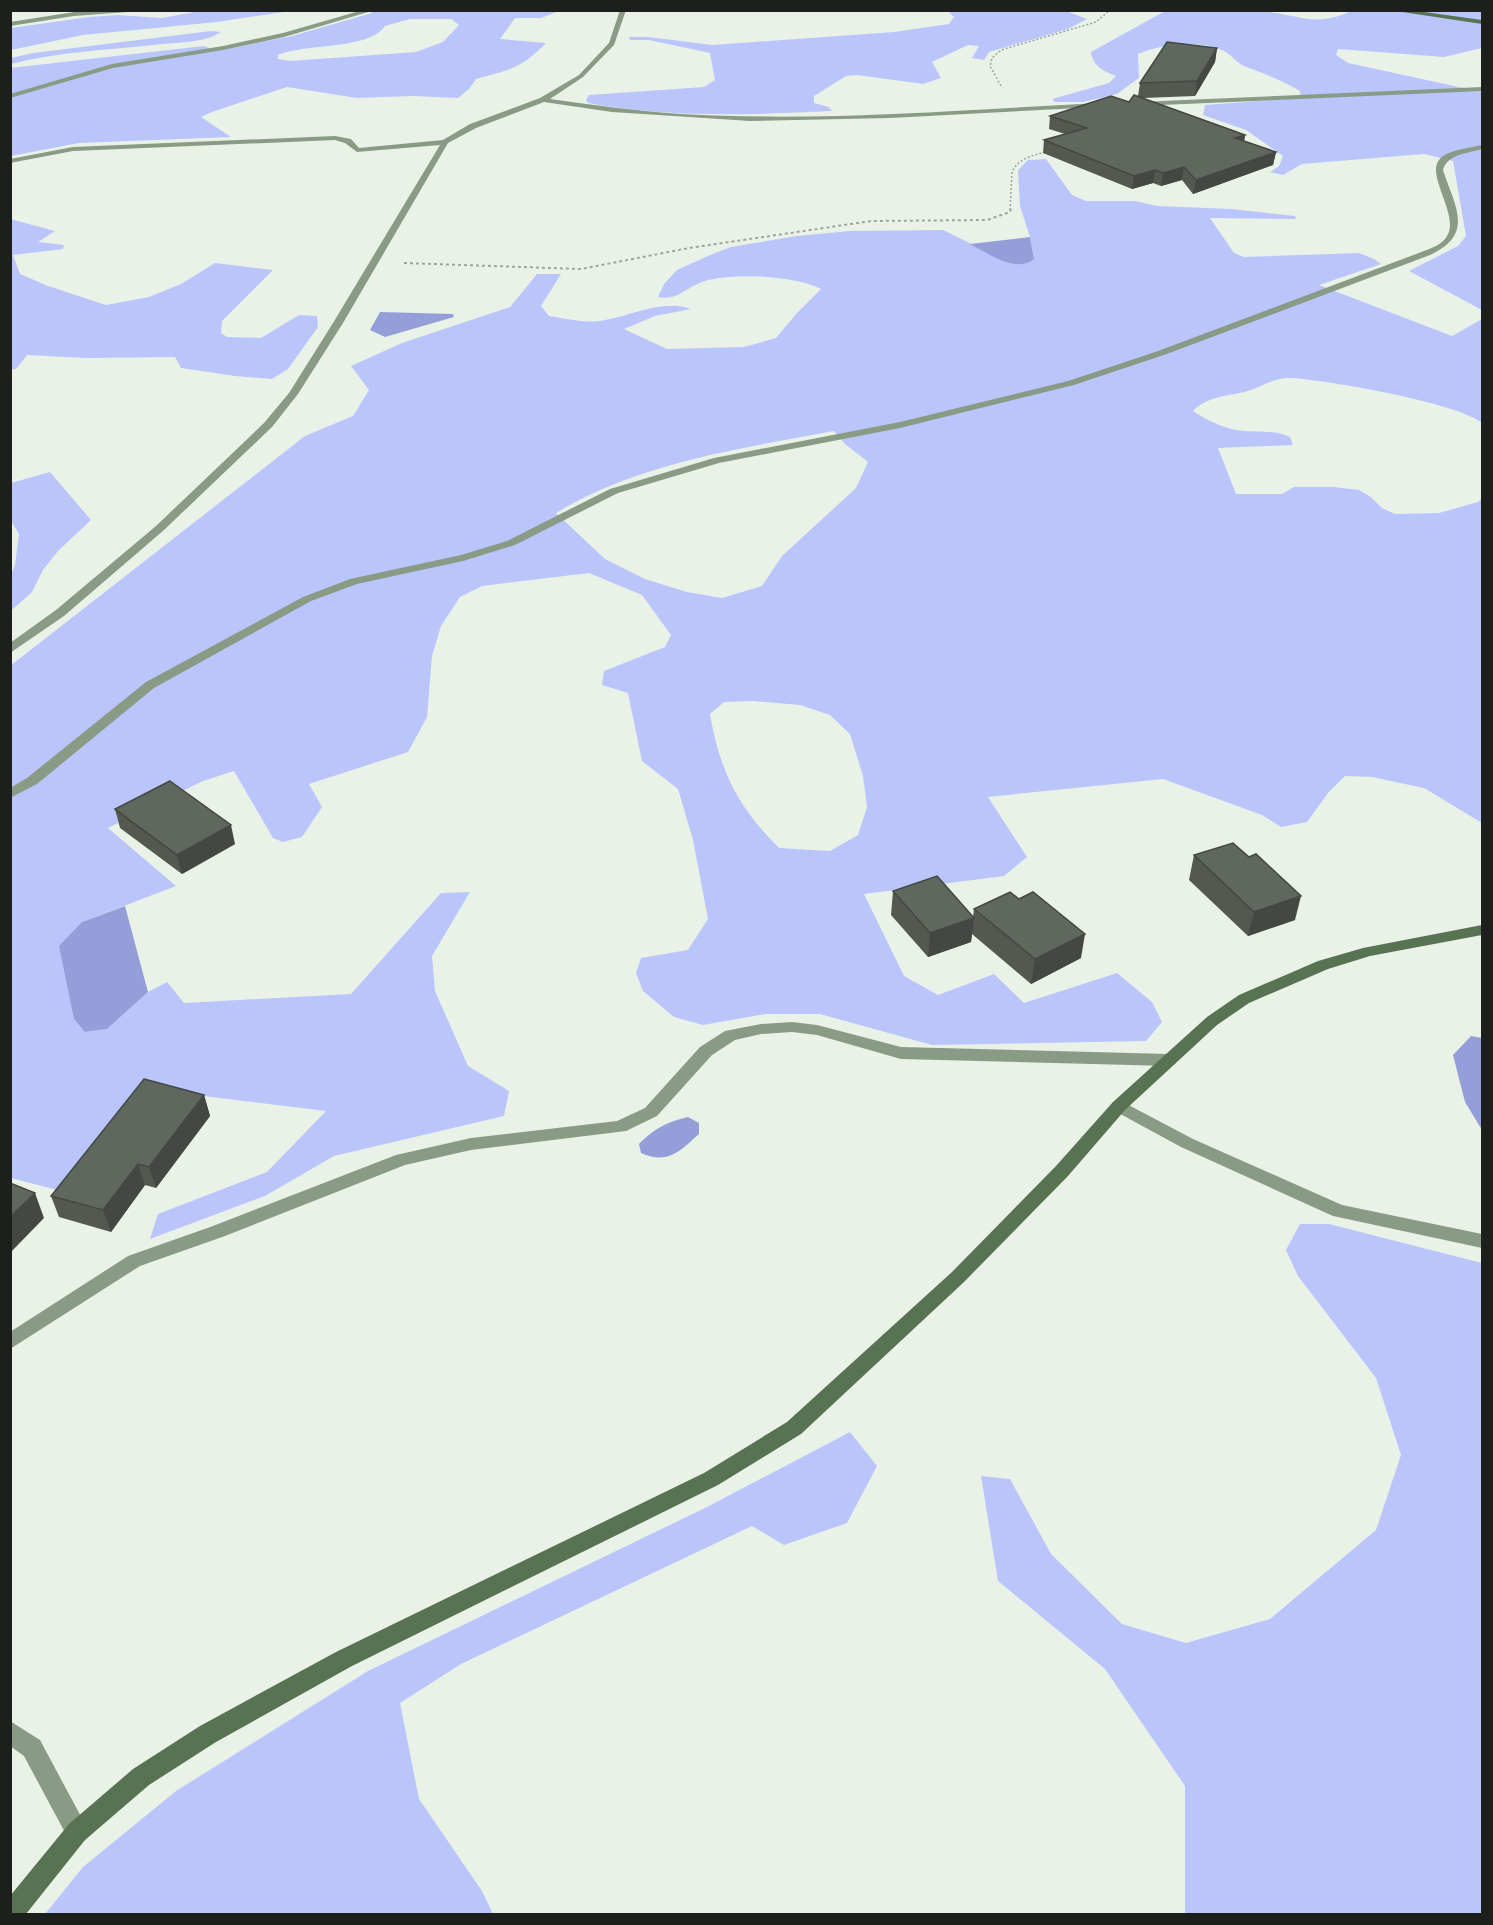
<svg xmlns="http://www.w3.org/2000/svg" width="1493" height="1925" font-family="'Playfair Display',serif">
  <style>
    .green { fill: #bac5fc; fill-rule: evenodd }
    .water { fill: #949fda }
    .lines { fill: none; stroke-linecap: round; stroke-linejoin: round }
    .path-far1 { stroke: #9ea59d; stroke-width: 1.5; stroke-dasharray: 2 2; stroke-linecap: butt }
    .path { stroke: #9ea59d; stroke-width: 2; stroke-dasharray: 3 3; stroke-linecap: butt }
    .lane { fill: #899b84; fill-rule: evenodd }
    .street { fill: #899b84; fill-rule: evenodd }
    .secondary { fill: #587352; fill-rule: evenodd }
    .wall { fill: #535951 }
    .shaded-wall { fill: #434842 }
    .building { fill: #60675e; stroke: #434842; stroke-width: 1.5 }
  </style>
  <rect width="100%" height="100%" fill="#eaf2e8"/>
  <g class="green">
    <polygon points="200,11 290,11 217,22 83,35 11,50 11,28 89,17 118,15 162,18"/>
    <path d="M 370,11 L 559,11 L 541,18 L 515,18 L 500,39 L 546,43 C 521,69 509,70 476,79 L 469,89 L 458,98 L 413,96 L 357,98 L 287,87 L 212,112 L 201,117 L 231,137 L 79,143 L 11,156 L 10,68 L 204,46 L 217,51 L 292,36 L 372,13 ZM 410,19 L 451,19 L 459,25 L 443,42 L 416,52 L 290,61 L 278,59 L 278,55 C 307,43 369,50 385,26 Z"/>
    <path d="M 951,11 L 1066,11 L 1087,19 L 1068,29 L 989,52 L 984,60 L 972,58 L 979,46 L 968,45 L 932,62 L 941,78 L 923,84 L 857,75 L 846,76 L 814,96 L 814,103 L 829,107 L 832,111 C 751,115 668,118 588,103 L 586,100 L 589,95 L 704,87 L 715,80 L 710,53 L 649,40 L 630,40 L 629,37 L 648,37 L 713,45 L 894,32 L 949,24 L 954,17 L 949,12 Z"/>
    <path d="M 1165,11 C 1196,11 1228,9 1259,11 C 1297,13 1313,29 1351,11 L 1482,11 L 1482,48 L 1444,57 L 1338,49 L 1336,55 L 1348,63 L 1482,92 L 1482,310 L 1409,271 L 1458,246 L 1466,236 L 1453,161 L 1424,154 L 1302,164 L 1283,175 L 1270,172 L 1279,166 L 1283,156 L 1246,130 L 1203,115 L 1205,105 L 1300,98 L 1300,91 C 1282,80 1264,74 1244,66 C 1237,63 1232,56 1226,52 C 1203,39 1160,44 1138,54 L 1139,78 L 1117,94 L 1083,102 L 1055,102 L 1052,99 L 1109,83 L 1116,76 C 1104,71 1093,67 1091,52 Z"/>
    <path d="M 211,31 L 221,32 C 203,44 175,42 153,45 C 106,50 57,52 11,64 L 11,58 L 33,53 Z"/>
    <path d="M 1046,159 L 1072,195 L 1086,201 L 1135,201 L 1157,206 L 1232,209 L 1295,216 L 1296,219 L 1210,218 L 1234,253 L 1244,257 L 1359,253 L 1374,259 L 1381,264 L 1319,285 L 1452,336 L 1482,319 L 1482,423 C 1458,403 1327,380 1291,378 C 1275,377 1263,386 1248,391 C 1229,396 1207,396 1193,411 C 1208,421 1225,429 1243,431 C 1259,432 1275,430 1290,437 L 1293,445 L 1218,448 L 1236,494 L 1282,494 L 1294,487 L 1334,487 L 1359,490 L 1371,497 L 1382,508 L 1395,514 L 1439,513 L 1478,502 L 1482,498 L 1482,823 L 1424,788 L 1372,777 L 1345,776 L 1328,793 L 1307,822 L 1281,827 L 1262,815 L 1163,779 L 988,797 L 1027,857 L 1004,876 L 864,894 L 904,976 L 938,995 L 994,974 L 1024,1003 L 1117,973 L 1152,1002 L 1162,1022 L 1146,1041 L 932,1045 L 820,1014 L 765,1014 L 703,1025 L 674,1017 L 643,991 L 636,973 L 641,958 L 688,950 L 708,919 L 693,840 L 678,789 L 642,761 L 628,693 L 602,685 L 604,671 L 665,647 L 671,635 L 642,595 L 589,573 L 482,586 L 460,597 L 441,626 L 432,656 L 427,717 L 408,752 L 309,784 L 322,807 L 302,837 L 283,842 L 273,838 L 234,771 L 203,781 L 108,828 L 176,886 L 82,922 L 74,1019 L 86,1032 L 107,1029 L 148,992 L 167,982 L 184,1003 L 351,994 L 441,893 L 470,892 L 432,956 L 435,991 L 468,1066 L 509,1091 L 504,1116 L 334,1156 L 265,1196 L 150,1239 L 158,1214 L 267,1172 L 326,1111 L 147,1089 L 61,1191 L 11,1178 L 10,666 L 305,436 L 353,416 L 369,390 L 351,366 L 402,343 L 510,307 L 537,274 L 561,274 L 541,306 L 549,316 C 568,319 587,324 605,320 C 633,315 663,299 691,309 L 655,316 L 624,329 L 667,349 L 744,347 L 776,338 L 796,314 L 821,289 C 795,275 734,273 705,281 C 687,286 679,301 658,297 L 664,284 L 677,270 L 710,255 L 731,247 L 797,236 L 850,231 L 943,230 L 1002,259 L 1034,259 L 1030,237 L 1020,206 L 1018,170 L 1028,160 ZM 834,431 L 845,444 L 868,462 L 856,488 L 782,556 L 762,586 L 722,598 L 687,592 L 645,579 L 605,559 L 556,513 C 640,462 739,449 834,431 ZM 753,701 L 800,705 L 830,715 L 850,734 L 863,776 L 867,807 L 858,835 L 830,851 L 779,848 C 738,807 720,772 710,714 L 724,702 Z"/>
    <polygon points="10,219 55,231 38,242 64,245 63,249 13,255 20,274 48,286 106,305 149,297 181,284 215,263 273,270 222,321 221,333 227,337 261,338 299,315 317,316 318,327 288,369 272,379 235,376 181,368 175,357 87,358 27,355 16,369 11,370"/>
    <polygon points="50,472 91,520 58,551 43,570 32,592 13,609 11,608 11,575 15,565 19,534 11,521 11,483"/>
    <polygon points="1300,1224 1329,1224 1482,1263 1482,1914 1185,1914 1185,1786 1105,1669 998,1581 981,1476 1010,1479 1051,1554 1122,1624 1186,1643 1270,1619 1376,1530 1401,1455 1376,1378 1298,1276 1286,1250"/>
    <polygon points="850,1432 877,1466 847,1523 784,1545 752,1526 461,1664 400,1703 419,1799 482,1891 493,1914 45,1914 83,1867 176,1791 368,1671 707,1507"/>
  </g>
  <g class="water">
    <path d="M 1030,237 L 1034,259 C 1016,274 988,253 970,244 Z"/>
    <polygon points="380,312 453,314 454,317 385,337 370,330"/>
    <polygon points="125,906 148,992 107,1029 85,1032 74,1019 59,946 82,922"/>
    <polygon points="1471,1036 1482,1038 1482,1130 1465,1102 1453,1055"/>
    <path d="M 688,1117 L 699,1123 L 699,1134 C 680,1151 668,1165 641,1153 L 639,1144 C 655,1128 667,1122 688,1117 Z"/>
  </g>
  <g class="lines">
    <g class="path-far1">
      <polyline points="1001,86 990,66 992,58 1001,50 1096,22 1110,10"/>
      <path d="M 1010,210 L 1012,172 C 1018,158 1035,155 1048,151"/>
    </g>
    <polyline class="path" points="404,263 581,269 689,248 871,221 987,220 1010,212 1011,209"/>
    <g class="lane">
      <polygon points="792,1022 817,1025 901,1047 1169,1054 1175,1056 1177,1060 1175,1064 1169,1066 901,1059 817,1035 792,1032 761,1034 735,1040 712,1055 657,1116 626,1131 471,1150 405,1165 225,1236 140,1266 10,1349 10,1332 128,1256 213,1226 396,1155 471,1138 617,1121 645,1108 700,1047 725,1031 761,1024"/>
      <polygon points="10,1721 40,1740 85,1824 88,1832 85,1840 77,1843 69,1840 24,1756 10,1746"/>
    </g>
    <g class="street">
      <polygon points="106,10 156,10 74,16 10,26 10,22 74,12"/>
      <polygon points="363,10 375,10 284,37 223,50 113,68 10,98 10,94 112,64 223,46 283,33"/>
      <path d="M 620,10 L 626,10 L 614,45 L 583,77 L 550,99 C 593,105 637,111 681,114 C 820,122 960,110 1099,103 L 1103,105 L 1099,107 L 890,118 L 750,121 L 612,112 L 544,102 L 476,128 L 448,143 L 343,323 L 298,394 L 272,427 L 164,530 L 64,616 L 10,653 L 10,643 L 56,610 L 156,526 L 264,423 L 289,393 L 333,323 L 440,145 L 357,152 L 345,143 L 335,140 L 73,151 L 10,163 L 10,159 L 73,147 L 335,136 L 351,139 L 359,148 L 443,140 L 470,124 L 540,98 L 579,75 L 609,43 Z"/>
      <polygon points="1482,87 1482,91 1138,106 1134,104 1138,102"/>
      <path d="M 1482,145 L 1482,149 C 1469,153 1447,154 1443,170 C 1455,207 1475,234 1430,255 L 1164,355 L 1074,385 L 900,428 L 719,463 L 618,493 L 515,545 L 463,561 L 357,584 L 311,601 L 154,688 L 37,784 L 10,798 L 10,788 L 27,778 L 146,682 L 303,597 L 350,579 L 461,555 L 507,541 L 610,489 L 714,458 L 900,422 L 1068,381 L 1158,351 L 1424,251 C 1432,248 1443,244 1447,236 C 1460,216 1426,176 1439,160 C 1446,150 1470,148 1482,145 Z"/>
      <polygon points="1119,1100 1193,1139 1342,1205 1482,1234 1482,1248 1333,1216 1181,1147 1113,1110 1111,1106 1113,1102"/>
    </g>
    <g class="secondary">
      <polygon points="1389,10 1410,10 1482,20 1482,24"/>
      <polygon points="1482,925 1482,935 1370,956 1328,969 1249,1003 1217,1025 1125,1110 1068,1176 964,1282 801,1434 718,1485 352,1666 216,1742 149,1785 85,1840 26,1914 10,1914 10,1896 69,1824 133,1769 200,1726 336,1652 704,1473 787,1422 952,1272 1056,1166 1113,1102 1207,1017 1239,995 1318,961 1363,948"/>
    </g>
  </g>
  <g class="wall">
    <polygon points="1217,48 1215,62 1195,96 1143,98 1245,135 1244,141 1276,152 1273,165 1193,194 1182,180 1161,186 1153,183 1132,189 1043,153 1044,140 1065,134 1049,129 1050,116 1129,102 1138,96 1140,83"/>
    <polygon points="115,809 235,844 182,874 120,828"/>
    <polygon points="1194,855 1295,920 1248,936 1189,880"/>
    <polygon points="893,891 973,917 974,909 1081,958 1031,984 972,934 971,942 928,957 891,915"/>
    <polygon points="204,1095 210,1116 156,1188 145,1185 111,1232 59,1217 51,1196"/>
  </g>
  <g class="shaded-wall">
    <polygon points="1217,48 1215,62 1195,96 1197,81"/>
    <polygon points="1245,135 1243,149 1235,138"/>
    <polygon points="1276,152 1273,165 1193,194 1196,180"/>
    <polygon points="1184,167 1182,180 1161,186 1163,173"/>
    <polygon points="1155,170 1153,183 1132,189 1134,176"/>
    <polygon points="231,825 235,844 182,874 177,855"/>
    <polygon points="1301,896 1295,920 1248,936 1254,912"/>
    <polygon points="974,918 971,942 928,957 930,933"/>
    <polygon points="1085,934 1081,958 1031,984 1035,959"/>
    <polygon points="204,1095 210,1116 156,1188 149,1167"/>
    <polygon points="138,1164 145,1185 111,1232 103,1210"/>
    <polygon points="35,1193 44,1218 10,1253 10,1217"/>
  </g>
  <g class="building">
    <polygon points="1167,42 1217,48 1197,81 1140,83"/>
    <polygon points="1134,95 1245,135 1235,138 1276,152 1196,180 1184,167 1163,173 1155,170 1134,176 1044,140 1087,128 1050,116 1111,96 1129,102"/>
    <polygon points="170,781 231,825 177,855 115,809"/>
    <polygon points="1233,843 1249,857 1256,854 1301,896 1254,912 1194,855"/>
    <polygon points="937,876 974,918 930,933 893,891"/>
    <polygon points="1010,892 1019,899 1033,892 1085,934 1035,959 974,909"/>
    <polygon points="144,1079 204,1095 149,1167 138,1164 103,1210 51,1196"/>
    <polygon points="10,1183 35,1193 10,1217"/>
  </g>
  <rect width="1493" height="1925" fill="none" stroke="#1c1f1c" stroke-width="24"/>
</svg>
